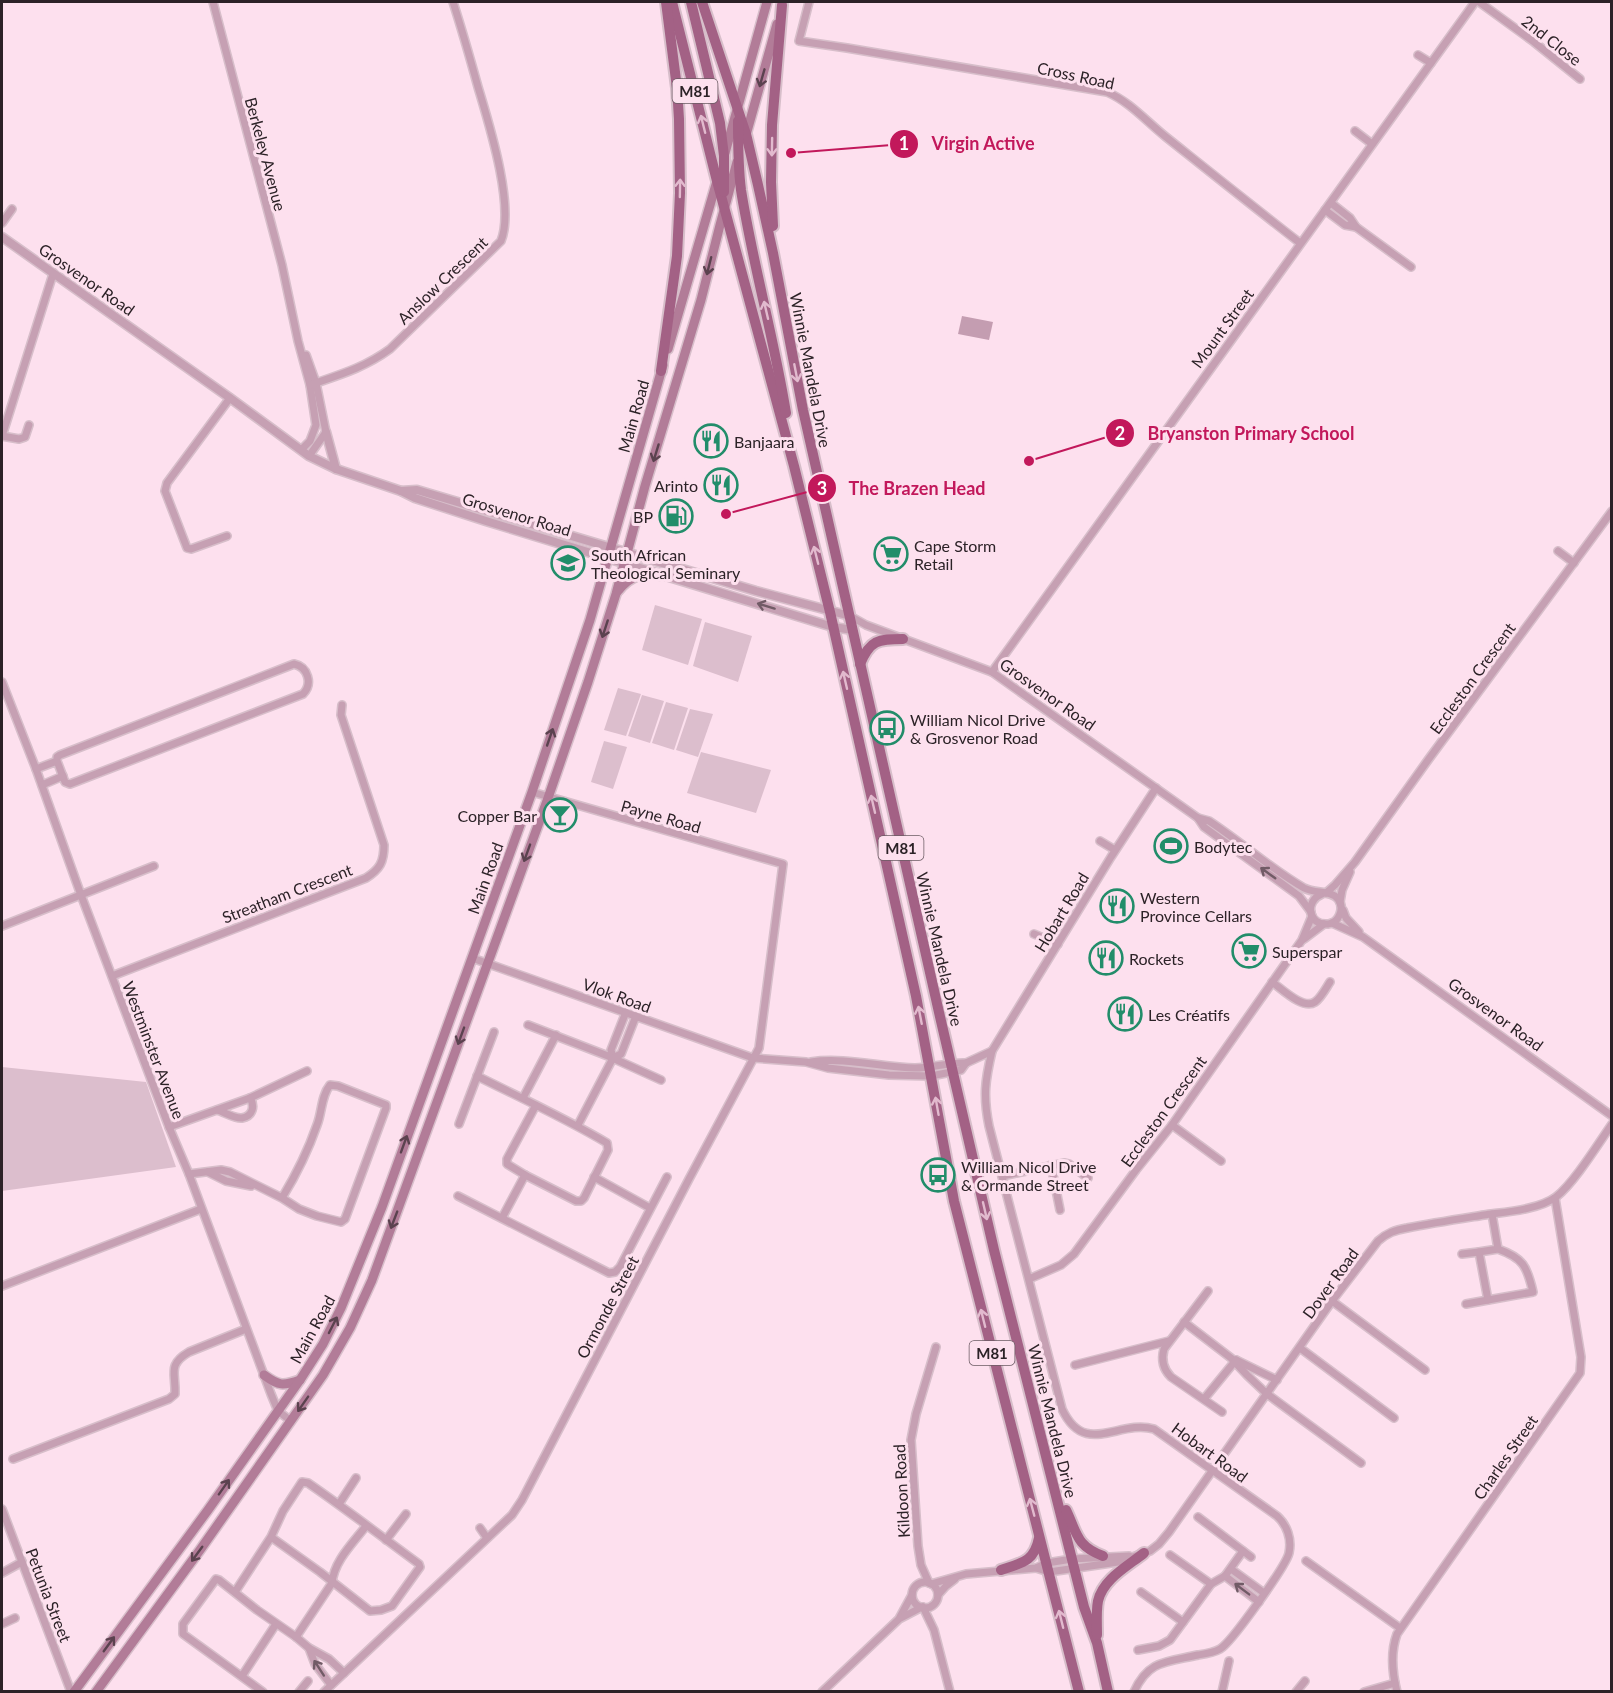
<svg xmlns="http://www.w3.org/2000/svg" width="1613" height="1693" font-family="Lato,sans-serif">
  <style>
    .green { fill: #dcbecd }
    .water { fill: #c49db1 }
    .lines { fill: none; stroke-linecap: round; stroke-linejoin: round }
    .minor-casing { stroke: #d7beca; stroke-width: 10 }
    .tertiary-casing { stroke: #d7beca; stroke-width: 11 }
    .secondary-casing { stroke: #d7beca; stroke-width: 12 }
    .primary-casing { stroke: #d7beca; stroke-width: 14 }
    .minor { stroke: #c6a0b3; stroke-width: 7 }
    .tertiary { stroke: #c6a0b3; stroke-width: 8 }
    .secondary { stroke: #b27c98; stroke-width: 9 }
    .primary { stroke: #a36185; stroke-width: 10 }
    .oneway { stroke: #5b424f }
    .oneway2 { stroke: #e2bace }
    .oneway3 { stroke: #715b66 }
    .labels { text-anchor: middle; dominant-baseline: central; stroke-width: 6; stroke-linejoin: round; paint-order: stroke }
    .shield { fill: #fde0ee; stroke: #6b5b63; stroke-width: 1.5 }
    .shield-label { font-size: 15px; font-weight: bold; fill: #2c2227 }
    .street-label { font-size: 16px; fill: #2c2227; stroke: #fde0ee }
    .poi-label { font-size: 16px; fill: #2c2227; stroke: #fde0ee; text-anchor: start }
    .leader { fill: none; stroke: #c2185b; stroke-width: 2 }
    .callout-dot { fill: #c2185b; stroke: #fde0ee; stroke-width: 2 }
    .mark-label { font-size: 18px; text-anchor: middle; font-weight: bold; fill: #fff }
    .callout-label { font-size: 18px; text-anchor: middle; font-weight: bold; fill: #c2185b; stroke: #fde0ee; stroke-width: 6; stroke-linejoin: round; paint-order: stroke }
  </style>
  <rect width="100%" height="100%" fill="#fde0ee"/>
  <g class="green">
    <polygon points="655,605 702,619 688,665 642,650"/>
    <polygon points="705,622 752,636 738,682 693,666"/>
    <polygon points="618,688 641,694 626,736 604,730"/>
    <polygon points="642,695 664,701 650,743 628,736"/>
    <polygon points="666,702 688,708 674,750 652,743"/>
    <polygon points="690,709 713,714 698,757 676,750"/>
    <polygon points="604,741 627,747 613,789 591,782"/>
    <polygon points="701,752 771,770 756,813 687,793"/>
    <polygon points="2,1067 146,1082 176,1167 2,1191"/>
  </g>
  <polygon class="water" points="962,316 993,322 989,340 958,334"/>
  <g class="lines">
    <defs>
      <g id="minor">
        <polyline points="213,2 282,265 298,341 310,385 316,425 310,441 301,450"/>
        <path d="M 809,2 L 799,41 L 847,48 L 1107,92 C 1130,102 1146,121 1166,137 C 1210,172 1255,208 1300,243"/>
        <polyline points="1479,2 1534,42 1580,79"/>
        <polyline points="1418,55 1431,63"/>
        <polyline points="1355,131 1372,144"/>
        <polyline points="1331,203 1350,218 1356,227 1411,267"/>
        <polyline points="1325,210 1345,225 1356,227"/>
        <polyline points="2,223 12,209"/>
        <polyline points="306,355 316,383 326,432 309,456"/>
        <path d="M 310,385 C 339,375 364,368 390,349 L 501,241 C 515,206 489,124 478,87 C 470,58 462,30 453,2"/>
        <polyline points="2,436 53,274"/>
        <polyline points="2,436 19,439 25,437 29,425"/>
        <polyline points="227,536 191,549 187,548 165,491 167,483 230,398"/>
        <polyline points="1558,551 1574,563"/>
        <polyline points="850,616 866,625 992,672 1191,813 1198,818 1204,827 1299,896 1311,912"/>
        <polyline points="992,672 1475,2"/>
        <polyline points="2,682 36,769 81,895 169,1127 189,1174 271,1394 278,1411 291,1421"/>
        <path d="M 36,769 L 57,761 L 57,757 L 60,755 L 294,664 C 308,667 313,684 303,694 L 70,784 L 65,782 L 57,761"/>
        <polyline points="42,785 63,776"/>
        <path d="M 1198,818 L 1209,821 C 1241,842 1271,869 1304,888 C 1315,894 1331,890 1338,899 C 1345,908 1339,923 1328,924 C 1308,926 1304,901 1322,894"/>
        <polyline points="1100,841 1115,850"/>
        <polyline points="1326,893 1335,885 1355,862 1428,760 1612,511"/>
        <polyline points="1340,902 1342,890 1350,872"/>
        <polyline points="1343,910 1346,918 1359,932"/>
        <polyline points="1332,923 1363,937 1612,1116"/>
        <polyline points="2,926 154,866"/>
        <polyline points="1034,934 1058,944"/>
        <polyline points="1304,939 1324,924"/>
        <polyline points="472,958 753,1058 806,1062 828,1068 889,1075 931,1076 961,1070 966,1063 992,1051"/>
        <path d="M 112,976 L 366,878 C 380,869 384,862 384,845 L 341,715 L 342,705"/>
        <path d="M 1272,982 C 1282,989 1303,1010 1315,1002 C 1321,998 1326,988 1330,982"/>
        <polyline points="528,1025 608,1056 661,1080"/>
        <polyline points="613,1058 611,1050 626,1012"/>
        <path d="M 811,1062 C 843,1057 882,1067 915,1068 C 932,1068 949,1062 966,1063"/>
        <path d="M 477,1076 C 521,1098 565,1118 607,1143 L 608,1150 L 584,1198 L 581,1201 L 576,1201 L 525,1175 L 507,1164 L 507,1159 L 536,1105"/>
        <polyline points="523,1098 556,1035"/>
        <path d="M 217,1110 C 224,1112 235,1119 242,1118 C 253,1116 255,1106 250,1098"/>
        <polyline points="459,1124 494,1032"/>
        <polyline points="578,1125 613,1058 621,1054 636,1016"/>
        <polyline points="1172,1125 1221,1161"/>
        <polyline points="169,1127 250,1098 307,1071"/>
        <polyline points="1051,1165 1060,1210"/>
        <polyline points="208,1172 226,1181 251,1186"/>
        <path d="M 189,1174 L 221,1170 L 230,1172 L 282,1198 L 299,1209 L 317,1216 L 341,1222 L 345,1219 L 386,1108 L 386,1105 L 338,1086 L 330,1085 C 321,1096 322,1113 317,1125 C 308,1151 296,1175 282,1198"/>
        <polyline points="1002,1176 1065,1163 1069,1164 1088,1178"/>
        <polyline points="594,1177 650,1208"/>
        <polyline points="458,1196 609,1273 615,1272 620,1267 667,1177"/>
        <path d="M 1492,1214 L 1498,1249 C 1523,1258 1527,1266 1533,1292 L 1488,1300 L 1479,1252 L 1498,1249"/>
        <polyline points="502,1218 525,1175"/>
        <polyline points="1462,1254 1479,1252"/>
        <polyline points="1029,1279 1061,1265 1074,1254 1136,1170 1172,1125 1302,940 1312,916"/>
        <polyline points="2,1286 201,1209"/>
        <path d="M 1208,1291 L 1164,1349 C 1161,1360 1163,1369 1171,1377 L 1222,1412"/>
        <polyline points="1332,1301 1425,1370"/>
        <polyline points="1466,1304 1488,1300"/>
        <polyline points="1184,1322 1231,1358 1247,1375 1267,1394 1361,1463"/>
        <polyline points="1300,1348 1394,1418"/>
        <polyline points="1236,1360 1277,1380"/>
        <polyline points="1075,1365 1169,1341"/>
        <polyline points="1204,1399 1236,1360"/>
        <path d="M 13,1459 L 169,1399 L 175,1394 C 176,1373 167,1365 189,1352 L 246,1329"/>
        <polyline points="339,1504 356,1478"/>
        <polyline points="2,1509 71,1692"/>
        <polyline points="1198,1517 1251,1557"/>
        <polyline points="480,1528 487,1538"/>
        <polyline points="386,1540 406,1514"/>
        <polyline points="1170,1555 1211,1584"/>
        <polyline points="1306,1561 1400,1628"/>
        <path d="M 1036,1568 L 1049,1572 L 1118,1562 L 1150,1551 L 1159,1544 L 1169,1532 L 1332,1301 L 1378,1241 C 1387,1233 1395,1230 1407,1228 C 1433,1223 1459,1219 1484,1215 C 1505,1212 1538,1210 1556,1197 C 1574,1183 1598,1144 1612,1124"/>
        <polyline points="1231,1569 1264,1593"/>
        <polyline points="2,1573 22,1562"/>
        <polyline points="1225,1576 1259,1602"/>
        <circle cx="925" cy="1595" r="13"/>
        <polyline points="929,1583 921,1565 918,1546 911,1440 916,1414 936,1347"/>
        <polyline points="931,1584 966,1574 1036,1568 1047,1563 1072,1559 1129,1556"/>
        <path d="M 235,1592 L 271,1537 L 283,1511 L 302,1482 L 308,1483 C 346,1509 382,1537 419,1564 L 420,1567 L 392,1606 L 381,1610 L 370,1611 L 320,1572 L 271,1537"/>
        <polyline points="1141,1592 1183,1622"/>
        <polyline points="938,1595 946,1586 955,1579"/>
        <polyline points="923,1607 934,1630 950,1692"/>
        <polyline points="900,1617 912,1595"/>
        <polyline points="2,1624 15,1618"/>
        <path d="M 296,1637 L 332,1583 C 334,1561 353,1543 366,1526"/>
        <polyline points="309,1648 315,1664 331,1685"/>
        <polyline points="1138,1650 1159,1646 1170,1640 1211,1584 1225,1576 1243,1551"/>
        <polyline points="242,1676 276,1624"/>
        <polyline points="263,1692 183,1634 183,1624 216,1579 219,1580 257,1610 296,1637 309,1648 329,1659 344,1673"/>
        <polyline points="299,1692 308,1681"/>
        <polyline points="324,1692 512,1515 522,1500 689,1179 759,1048 783,864 532,792"/>
        <polyline points="822,1692 899,1619 922,1607"/>
        <path d="M 1134,1692 C 1148,1660 1167,1662 1198,1655 C 1205,1654 1213,1653 1220,1649 C 1231,1643 1286,1566 1289,1553 C 1292,1539 1287,1525 1277,1516 L 1154,1429 C 1118,1419 1085,1458 1062,1409 L 989,1126 C 983,1096 985,1081 992,1051 L 1111,857 L 1156,788"/>
        <polyline points="1222,1692 1229,1661"/>
        <polyline points="1296,1692 1305,1681"/>
        <polyline points="1364,1692 1395,1683"/>
        <path d="M 1397,1692 C 1392,1672 1390,1653 1397,1634 L 1580,1373 L 1581,1357 L 1555,1198"/>
      </g>
      <g id="tertiary">
        <polyline points="2,237 230,398 309,456 336,469 401,491 415,498 486,521 833,627 853,630"/>
        <polyline points="326,432 336,469"/>
        <polyline points="401,491 417,490 756,591 850,616"/>
      </g>
      <g id="secondary">
        <polyline points="746,135 777,24"/>
        <polyline points="725,153 767,2"/>
        <polyline points="668,349 717,181"/>
        <path d="M 618,591 C 634,571 646,574 669,576"/>
        <path d="M 264,1375 C 279,1386 283,1386 300,1380"/>
        <polyline points="74,1692 208,1510 300,1380 323,1344 341,1308 382,1207 532,792 590,620 663,365"/>
        <polyline points="96,1692 200,1550 323,1375 350,1328 372,1280 548,798 588,682 616,594 645,486 701,300 720,225 737,162"/>
      </g>
      <g id="primary">
        <polyline points="672,2 717,181 794,466 830,612 916,996 954,1201 1079,1692"/>
        <polyline points="691,2 720,123 724,156 724,192"/>
        <polyline points="702,2 746,134 758,185 773,253 803,410 938,1008 994,1250 1084,1607 1097,1643 1108,1692"/>
        <path d="M 738,121 C 738,144 738,167 741,190 C 753,265 774,338 786,413"/>
        <polyline points="773,226 771,182 772,125 782,5"/>
        <polyline points="661,371 677,256 680,193 679,119 677,88 666,2"/>
        <path d="M 860,664 C 870,640 878,639 903,639"/>
        <path d="M 1066,1510 C 1077,1533 1076,1546 1103,1556"/>
        <path d="M 1001,1570 C 1022,1563 1034,1562 1039,1538"/>
        <path d="M 1097,1635 C 1097,1624 1096,1611 1098,1601 C 1103,1579 1128,1566 1144,1553"/>
      </g>
    </defs>
    <use href="#minor" class="minor-casing"/>
    <use href="#tertiary" class="tertiary-casing"/>
    <use href="#secondary" class="secondary-casing"/>
    <use href="#primary" class="primary-casing"/>
    <use href="#minor" class="minor"/>
    <use href="#tertiary" class="tertiary"/>
    <use href="#secondary" class="secondary"/>
    <use href="#primary" class="primary"/>
  </g>
  <defs><path id="oneway-shaft" d="M-6 0H5M1.5-3L5.5 0L1.5 3" fill="none" stroke-width="1.6" stroke-linecap="round" stroke-linejoin="round" transform="scale(1.5)"/></defs>
  <g class="oneway">
    <use href="#oneway-shaft" transform="translate(762 78) rotate(106)"/>
    <use href="#oneway-shaft" transform="translate(709 266) rotate(104)"/>
    <use href="#oneway-shaft" transform="translate(656 453) rotate(107)"/>
    <use href="#oneway-shaft" transform="translate(605 629) rotate(108)"/>
    <use href="#oneway-shaft" transform="translate(550 737) rotate(-71)"/>
    <use href="#oneway-shaft" transform="translate(527 853) rotate(110)"/>
    <use href="#oneway-shaft" transform="translate(461 1036) rotate(110)"/>
    <use href="#oneway-shaft" transform="translate(404 1144) rotate(-70)"/>
    <use href="#oneway-shaft" transform="translate(394 1220) rotate(111)"/>
    <use href="#oneway-shaft" transform="translate(333 1325) rotate(-63)"/>
    <use href="#oneway-shaft" transform="translate(303 1404) rotate(125)"/>
    <use href="#oneway-shaft" transform="translate(224 1487) rotate(-55)"/>
    <use href="#oneway-shaft" transform="translate(197 1554) rotate(126)"/>
    <use href="#oneway-shaft" transform="translate(109 1644) rotate(-54)"/>
  </g>
  <g class="oneway2">
    <use href="#oneway-shaft" transform="translate(703 124) rotate(-104)"/>
    <use href="#oneway-shaft" transform="translate(772 147) rotate(91)"/>
    <use href="#oneway-shaft" transform="translate(680 188) rotate(-89)"/>
    <use href="#oneway-shaft" transform="translate(766 310) rotate(-103)"/>
    <use href="#oneway-shaft" transform="translate(796 373) rotate(79)"/>
    <use href="#oneway-shaft" transform="translate(816 555) rotate(-104)"/>
    <use href="#oneway-shaft" transform="translate(845 680) rotate(-103)"/>
    <use href="#oneway-shaft" transform="translate(873 804) rotate(-103)"/>
    <use href="#oneway-shaft" transform="translate(920 1015) rotate(-101)"/>
    <use href="#oneway-shaft" transform="translate(937 1106) rotate(-100)"/>
    <use href="#oneway-shaft" transform="translate(985 1211) rotate(77)"/>
    <use href="#oneway-shaft" transform="translate(983 1318) rotate(-104)"/>
    <use href="#oneway-shaft" transform="translate(1032 1507) rotate(-105)"/>
    <use href="#oneway-shaft" transform="translate(1061 1619) rotate(-104)"/>
  </g>
  <g class="oneway3">
    <use href="#oneway-shaft" transform="translate(766 606) rotate(-163)"/>
    <use href="#oneway-shaft" transform="translate(1268 873) rotate(-144)"/>
    <use href="#oneway-shaft" transform="translate(1242 1589) rotate(-143)"/>
    <use href="#oneway-shaft" transform="translate(319 1668) rotate(-123)"/>
  </g>
  <defs>
    <symbol id="restaurant-ring" viewBox="-11 -11 22 22"><circle r="9.5" fill="#fde0ee" stroke="#228d6a" stroke-width="1.5"/><path d="M-5-6h1v4h1v-4h1v4h1v-4h1v5L-1.5 .5V6h-2V.5L-5-1ZM5-6V6H3V1.5H1.5Q1.5-4 5-6Z" fill="#228d6a"/></symbol>
    <symbol id="fuel-ring" viewBox="-11 -11 22 22"><circle r="9.5" fill="#fde0ee" stroke="#228d6a" stroke-width="1.5"/><path d="M-5.5-6h7V0h2V4h1.3V-2.5L3-4.5l.8-.8L6-3V5H2.5V1h-1V6h-7ZM-4.2-4.7v3.2H.2V-4.7Z" fill="#228d6a"/></symbol>
    <symbol id="supermarket-ring" viewBox="-11 -11 22 22"><circle r="9.5" fill="#fde0ee" stroke="#228d6a" stroke-width="1.5"/><path d="M-6-5.5h2.5l.6 2H6L4.5 2H-2.5L-4.4-4H-6ZM-1.5 3.2a1.3 1.3 0 1 0 .1 0ZM3 3.2a1.3 1.3 0 1 0 .1 0Z" fill="#228d6a"/></symbol>
    <symbol id="school-ring" viewBox="-11 -11 22 22"><circle r="9.5" fill="#fde0ee" stroke="#228d6a" stroke-width="1.5"/><path d="M0-5L7-2L0 1L-7-2ZM-4 1L0 2.5L4 1V4Q0 6-4 4Z" fill="#228d6a"/></symbol>
    <symbol id="bus-ring" viewBox="-11 -11 22 22"><circle r="9.5" fill="#fde0ee" stroke="#228d6a" stroke-width="1.5"/><path d="M-5-6H5V4H4V6H2V4H-2V6H-4V4H-5ZM-3.5-4V0h7V-4ZM-3.5 1.2v1.5H-2V1.2ZM2 1.2v1.5H3.5V1.2Z" fill="#228d6a"/></symbol>
    <symbol id="bar-ring" viewBox="-11 -11 22 22"><circle r="9.5" fill="#fde0ee" stroke="#228d6a" stroke-width="1.5"/><path d="M-6-5H6L.8 .8V4.5H3.5V6h-7V4.5H-.8V.8Z" fill="#228d6a"/></symbol>
    <symbol id="stadium-ring" viewBox="-11 -11 22 22"><circle r="9.5" fill="#fde0ee" stroke="#228d6a" stroke-width="1.5"/><path d="M0-5a6.5 5 0 1 0 0 10a6.5 5 0 1 0 0-10ZM-3.5-1.8h7v3.6h-7Z" fill="#228d6a"/></symbol>
  </defs>
  <g fill-rule="evenodd">
    <use href="#restaurant-ring" x="692" y="422" width="38" height="38"/>
    <use href="#restaurant-ring" x="702" y="466" width="38" height="38"/>
    <use href="#fuel-ring" x="657" y="497" width="38" height="38"/>
    <use href="#supermarket-ring" x="872" y="535" width="38" height="38"/>
    <use href="#school-ring" x="549" y="544" width="38" height="38"/>
    <use href="#bus-ring" x="868" y="709" width="38" height="38"/>
    <use href="#bar-ring" x="541" y="796" width="38" height="38"/>
    <use href="#stadium-ring" x="1152" y="827" width="38" height="38"/>
    <use href="#restaurant-ring" x="1098" y="887" width="38" height="38"/>
    <use href="#supermarket-ring" x="1230" y="932" width="38" height="38"/>
    <use href="#restaurant-ring" x="1087" y="939" width="38" height="38"/>
    <use href="#restaurant-ring" x="1106" y="995" width="38" height="38"/>
    <use href="#bus-ring" x="919" y="1156" width="38" height="38"/>
  </g>
  <g class="labels">
    <g class="shield">
      <rect x="672.5" y="79" width="45" height="24" rx="4.5"/>
      <rect x="878.5" y="836" width="45" height="24" rx="4.5"/>
      <rect x="969.5" y="1341" width="45" height="24" rx="4.5"/>
    </g>
    <g class="shield-label">
      <text x="695" y="91">M81</text>
      <text x="901" y="848">M81</text>
      <text x="992" y="1353">M81</text>
    </g>
    <g class="street-label">
      <text transform="translate(1552 40) rotate(38)">2nd Close</text>
      <text transform="translate(1076 75) rotate(12)">Cross Road</text>
      <text transform="translate(266 154) rotate(75)">Berkeley Avenue</text>
      <text transform="translate(87 279) rotate(35)">Grosvenor Road</text>
      <text transform="translate(442 280) rotate(-44)">Anslow Crescent</text>
      <text transform="translate(1222 328) rotate(-54)">Mount Street</text>
      <text transform="translate(811 370) rotate(79)">Winnie Mandela Drive</text>
      <text transform="translate(633 416) rotate(-74)">Main Road</text>
      <text transform="translate(517 514) rotate(17)">Grosvenor Road</text>
      <text transform="translate(1472 678) rotate(-54)">Eccleston Crescent</text>
      <text transform="translate(1048 694) rotate(35)">Grosvenor Road</text>
      <text transform="translate(661 816) rotate(16)">Payne Road</text>
      <text transform="translate(485 878) rotate(-70)">Main Road</text>
      <text transform="translate(287 893) rotate(-21)">Streatham Crescent</text>
      <text transform="translate(1061 912) rotate(-59)">Hobart Road</text>
      <text transform="translate(940 949) rotate(77)">Winnie Mandela Drive</text>
      <text transform="translate(617 995) rotate(20)">Vlok Road</text>
      <text transform="translate(1496 1014) rotate(36)">Grosvenor Road</text>
      <text transform="translate(154 1050) rotate(69)">Westminster Avenue</text>
      <text transform="translate(1163 1111) rotate(-54)">Eccleston Crescent</text>
      <text transform="translate(1330 1283) rotate(-54)">Dover Road</text>
      <text transform="translate(607 1307) rotate(-62)">Ormonde Street</text>
      <text transform="translate(312 1329) rotate(-61)">Main Road</text>
      <text transform="translate(1053 1421) rotate(76)">Winnie Mandela Drive</text>
      <text transform="translate(1210 1452) rotate(36)">Hobart Road</text>
      <text transform="translate(1505 1457) rotate(-55)">Charles Street</text>
      <text transform="translate(901 1491) rotate(-93)">Kildoon Road</text>
      <text transform="translate(49 1595) rotate(69)">Petunia Street</text>
    </g>
    <g class="poi-label">
      <text x="734" y="441">Banjaara</text>
      <text x="698" y="485" text-anchor="end">Arinto</text>
      <text x="653" y="516" text-anchor="end">BP</text>
      <text x="914" y="545">Cape Storm<tspan x="914" dy="18">Retail</tspan></text>
      <text x="591" y="554">South African<tspan x="591" dy="18">Theological Seminary</tspan></text>
      <text x="910" y="719">William Nicol Drive<tspan x="910" dy="18">&amp; Grosvenor Road</tspan></text>
      <text x="537" y="815" text-anchor="end">Copper Bar</text>
      <text x="1194" y="846">Bodytec</text>
      <text x="1140" y="897">Western<tspan x="1140" dy="18">Province Cellars</tspan></text>
      <text x="1272" y="951">Superspar</text>
      <text x="1129" y="958">Rockets</text>
      <text x="1148" y="1014">Les Créatifs</text>
      <text x="961" y="1166">William Nicol Drive<tspan x="961" dy="18">&amp; Ormande Street</tspan></text>
    </g>
  </g>
  <path class="leader" d="M791 153L904 144M1029 461L1120 433M726 514L822 488"/>
  <g class="callout-dot">
    <circle cx="791" cy="153" r="6"/>
    <circle cx="1029" cy="461" r="6"/>
    <circle cx="726" cy="514" r="6"/>
    <circle cx="904" cy="144" r="15"/>
    <circle cx="1120" cy="433" r="15"/>
    <circle cx="822" cy="488" r="15"/>
  </g>
  <g class="mark-label">
    <text x="904" y="150">1</text>
    <text x="1120" y="440">2</text>
    <text x="822" y="495">3</text>
  </g>
  <g class="callout-label">
    <text x="983" y="150">Virgin Active</text>
    <text x="1251" y="440">Bryanston Primary School</text>
    <text x="917" y="495">The Brazen Head</text>
  </g>
  <rect width="1613" height="1693" fill="none" stroke="#2c2227" stroke-width="6"/>
</svg>
